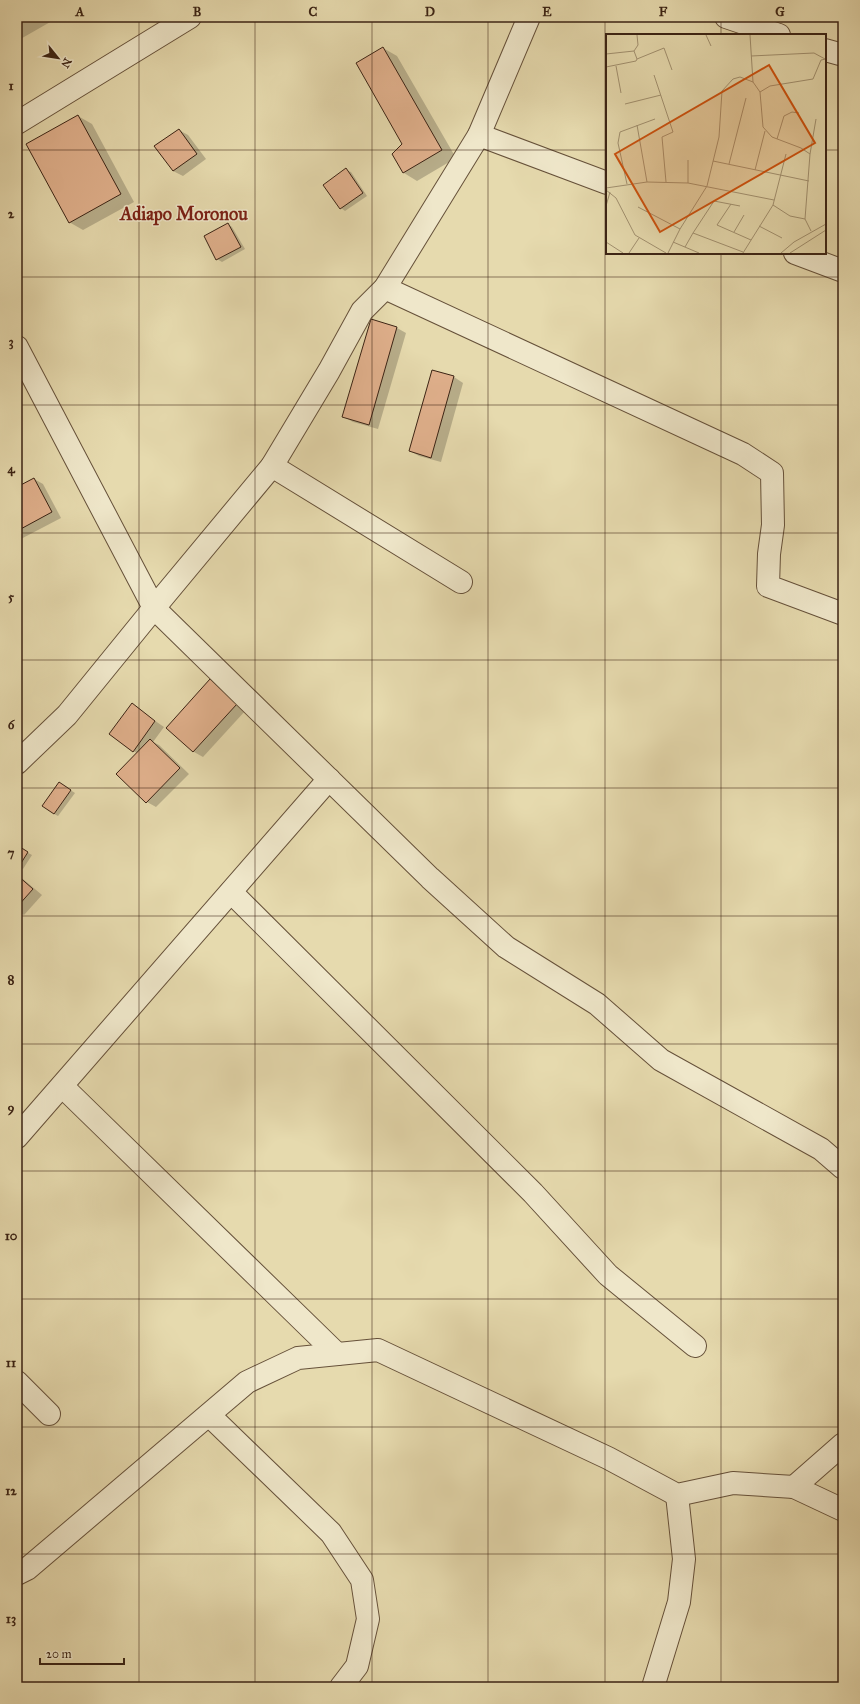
<svg xmlns="http://www.w3.org/2000/svg" width="860" height="1704" font-family="'IM FELL Great Primer',serif">
  <style>
    .shadow { fill: #0003 }
    .building { fill: #e0b08c; stroke: #3b2314 }
    .lines { fill: none; stroke-linecap: round; stroke-linejoin: round }
    .street-casing { stroke: #66513a; stroke-width: 24 }
    .street { stroke: #efe7ca; stroke-width: 22 }
    .grid { fill: none; stroke: #3b2314; stroke-width: 1; stroke-opacity: 0.55 }
    .labels { text-anchor: middle; dominant-baseline: central; stroke-width: 3; stroke-linejoin: round; paint-order: stroke }
    .quarter-label { font-size: 18px; font-weight: bold; fill: #7a1f14; stroke: #efe7ca }
    .inset-road { fill: none; stroke: #a29170; stroke-width: 1 }
    .view { fill: #ce510d; fill-opacity: 0.15; stroke: #ce510d; stroke-width: 2 }
    .inset-edge { fill: none; stroke: #3b2314; stroke-width: 2 }
    .neatline { fill: none; stroke: #3b2314; stroke-width: 1.5 }
    .grid-label { font-size: 13px; text-anchor: middle; font-weight: bold; fill: #3b2314 }
  </style>
  <rect width="100%" height="100%" fill="#e6daae"/>
  <filter id="stains"><feTurbulence type="fractalNoise" baseFrequency=".005" numOctaves="4"/><feColorMatrix values="0 0 0 0 .2 0 0 0 0 .09 0 0 0 0 .02 0 0 0 .5 -.17"/></filter>
  <radialGradient id="worn" r=".72"><stop offset=".6" stop-color="#630" stop-opacity="0"/><stop offset="1" stop-color="#630" stop-opacity=".3"/></radialGradient>
  <g class="shadow">
    <polygon points="17,17 59,17 17,41"/>
    <polygon points="383,48 397,56 456,158 417,181 404,173 403,144"/>
    <polygon points="78,116 92,124 134,202 83,230 69,222"/>
    <polygon points="179,130 188,135 206,159 183,176 173,171"/>
    <polygon points="346,170 351,172 367,196 345,211 341,208"/>
    <polygon points="228,224 232,227 245,249 222,262 217,259"/>
    <polygon points="397,328 406,333 378,429 353,422 344,417"/>
    <polygon points="432,371 454,377 463,383 441,462 419,456 410,451"/>
    <polygon points="34,479 43,484 61,518 17,541 17,488"/>
    <polygon points="210,680 219,685 246,710 203,757 194,752 167,728"/>
    <polygon points="132,705 164,727 153,742 159,745 189,774 156,807 147,802 137,753 133,751"/>
    <polygon points="64,786 75,793 58,816 54,814"/>
    <polygon points="17,847 32,855 23,869 17,866"/>
    <polygon points="17,874 42,895 24,915 17,911"/>
  </g>
  <g class="building">
    <polygon points="17,17 31,17 17,25"/>
    <polygon points="383,47 442,150 403,173 392,154 402,144 356,63"/>
    <polygon points="78,115 121,194 69,223 26,144"/>
    <polygon points="179,129 197,154 173,171 154,146"/>
    <polygon points="346,168 363,193 340,209 323,185"/>
    <polygon points="228,223 241,247 216,260 204,236"/>
    <polygon points="371,319 397,327 369,425 342,417"/>
    <polygon points="432,370 454,376 431,458 409,451"/>
    <polygon points="34,478 52,512 17,531 17,487"/>
    <polygon points="210,679 237,704 193,752 166,728"/>
    <polygon points="132,703 155,721 133,752 109,734"/>
    <polygon points="150,739 180,768 146,803 116,774"/>
    <polygon points="59,782 71,790 54,814 42,806"/>
    <polygon points="17,845 28,852 18,868 17,867"/>
    <polygon points="17,875 33,889 17,907"/>
  </g>
  <g class="lines">
    <defs>
      <g id="street">
        <polyline points="726,17 779,35"/>
        <polyline points="825,50 843,55"/>
        <polyline points="17,123 190,17"/>
        <polyline points="479,135 607,183"/>
        <polyline points="795,253 843,271"/>
        <polyline points="385,288 743,454 772,473 773,525 769,554 768,586 843,614"/>
        <polyline points="17,347 154,608 430,878 506,947 597,1004 661,1060 821,1149 843,1168"/>
        <polyline points="272,466 461,582"/>
        <polyline points="17,763 67,715 154,608 272,466 329,371 362,311 385,288 479,135 529,17"/>
        <polyline points="231,892 533,1193 608,1275 695,1346"/>
        <polyline points="62,1086 337,1354"/>
        <polyline points="17,1137 329,779"/>
        <polyline points="17,1382 49,1414"/>
        <polyline points="209,1415 331,1533 362,1580 368,1619 357,1666 341,1687"/>
        <polyline points="794,1487 843,1444"/>
        <polyline points="17,1574 27,1569 247,1382 298,1358 378,1350 608,1458 677,1495 733,1483 794,1487 843,1510"/>
        <polyline points="653,1687 679,1602 684,1559 677,1495"/>
      </g>
    </defs>
    <use href="#street" class="street-casing"/>
    <use href="#street" class="street"/>
  </g>
  <path class="grid" d="M 139,17 L 139,1687M 255,17 L 255,1687M 372,17 L 372,1687M 488,17 L 488,1687M 605,17 L 605,1687M 721,17 L 721,35M 17,150 L 607,150M 825,150 L 843,150M 721,253 L 721,1687M 17,277 L 843,277M 17,405 L 843,405M 17,533 L 843,533M 17,660 L 843,660M 17,788 L 843,788M 17,916 L 843,916M 17,1044 L 843,1044M 17,1171 L 843,1171M 17,1299 L 843,1299M 17,1427 L 843,1427M 17,1554 L 843,1554"/>
  <g class="labels">
    <g class="quarter-label">
      <text x="184" y="214">Adiapo Moronou</text>
    </g>
  </g>
  <g transform="translate(606 34)">
    <rect width="220" height="220" fill="#e6daae"/>
    <path class="inset-road" d="M 100,1 L 105,12M 144,1 L 147,48 L 154,58 L 157,93 L 166,103 L 195,114 L 204,120 L 199,185M 28,17 L 32,11 L 31,1M 0,20 L 28,17 L 31,25 L 30,27 L 0,33M 145,22 L 208,19 L 219,25M 31,25 L 58,14 L 66,36M 10,32 L 15,59M 48,41 L 67,98 L 56,103 L 60,148M 154,58 L 164,52 L 207,45 L 215,26 L 220,25M 19,70 L 55,61M 31,91 L 41,148M 171,105 L 178,82 L 186,78 L 193,79M 204,120 L 210,85M 107,127 L 203,147M 123,130 L 140,64M 149,136 L 159,97M 82,149 L 82,126M 21,150 L 12,109 L 14,98 L 49,85M 0,156 L 10,164 L 29,201 L 60,219M 1,156 L 0,154 L 41,148 L 82,149 L 168,166M 125,170 L 111,191 L 145,206M 167,171 L 184,182 L 199,185 L 205,197M 0,172 L 4,158M 134,172 L 108,167 L 87,199 L 137,218M 32,173 L 74,195M 153,192 L 176,204M 128,198 L 138,181M 0,208 L 17,219M 67,208 L 93,219M 79,213 L 87,199M 23,219 L 33,204M 62,219 L 74,195 L 101,152 L 113,103 L 116,57 L 127,45 L 134,43 L 147,48M 137,219 L 167,171 L 180,120M 175,219 L 188,208 L 220,190M 184,219 L 220,196"/>
    <path class="view" d="M 163,31 L 209,109 L 54,198 L 9,120 Z"/>
    <rect width="220" height="220" class="inset-edge"/>
  </g>
  <rect width="860" height="1704" fill="none" stroke="#e6daae" stroke-width="44"/>
  <g transform="translate(58 58) rotate(120)" stroke="#efe7ca" stroke-width="3" paint-order="stroke">
  <path d="M0-3L7 15L0 10L-7 15Z" fill="#3b2314"/>
  <text y="-6" font-size="11" font-weight="bold" text-anchor="middle" fill="#3b2314">N</text>
  </g>
  <path d="M40 1658v6h84v-6" fill="none" stroke="#3b2314" stroke-width="2"/>
  <text x="46" y="1658" font-size="12" fill="#3b2314" stroke="#efe7ca" stroke-width="3" paint-order="stroke">20 m</text>
  <rect x="22" y="22" width="816" height="1660" class="neatline"/>
  <g class="grid-label">
    <text x="80" y="16">A</text>
    <text x="197" y="16">B</text>
    <text x="313" y="16">C</text>
    <text x="430" y="16">D</text>
    <text x="547" y="16">E</text>
    <text x="663" y="16">F</text>
    <text x="780" y="16">G</text>
    <text x="11" y="90">1</text>
    <text x="11" y="218">2</text>
    <text x="11" y="346">3</text>
    <text x="11" y="473">4</text>
    <text x="11" y="601">5</text>
    <text x="11" y="729">6</text>
    <text x="11" y="857">7</text>
    <text x="11" y="984">8</text>
    <text x="11" y="1112">9</text>
    <text x="11" y="1240">10</text>
    <text x="11" y="1367">11</text>
    <text x="11" y="1495">12</text>
    <text x="11" y="1623">13</text>
  </g>
  <rect width="100%" height="100%" filter="url(#stains)"/>
  <rect width="100%" height="100%" fill="url(#worn)"/>
</svg>
